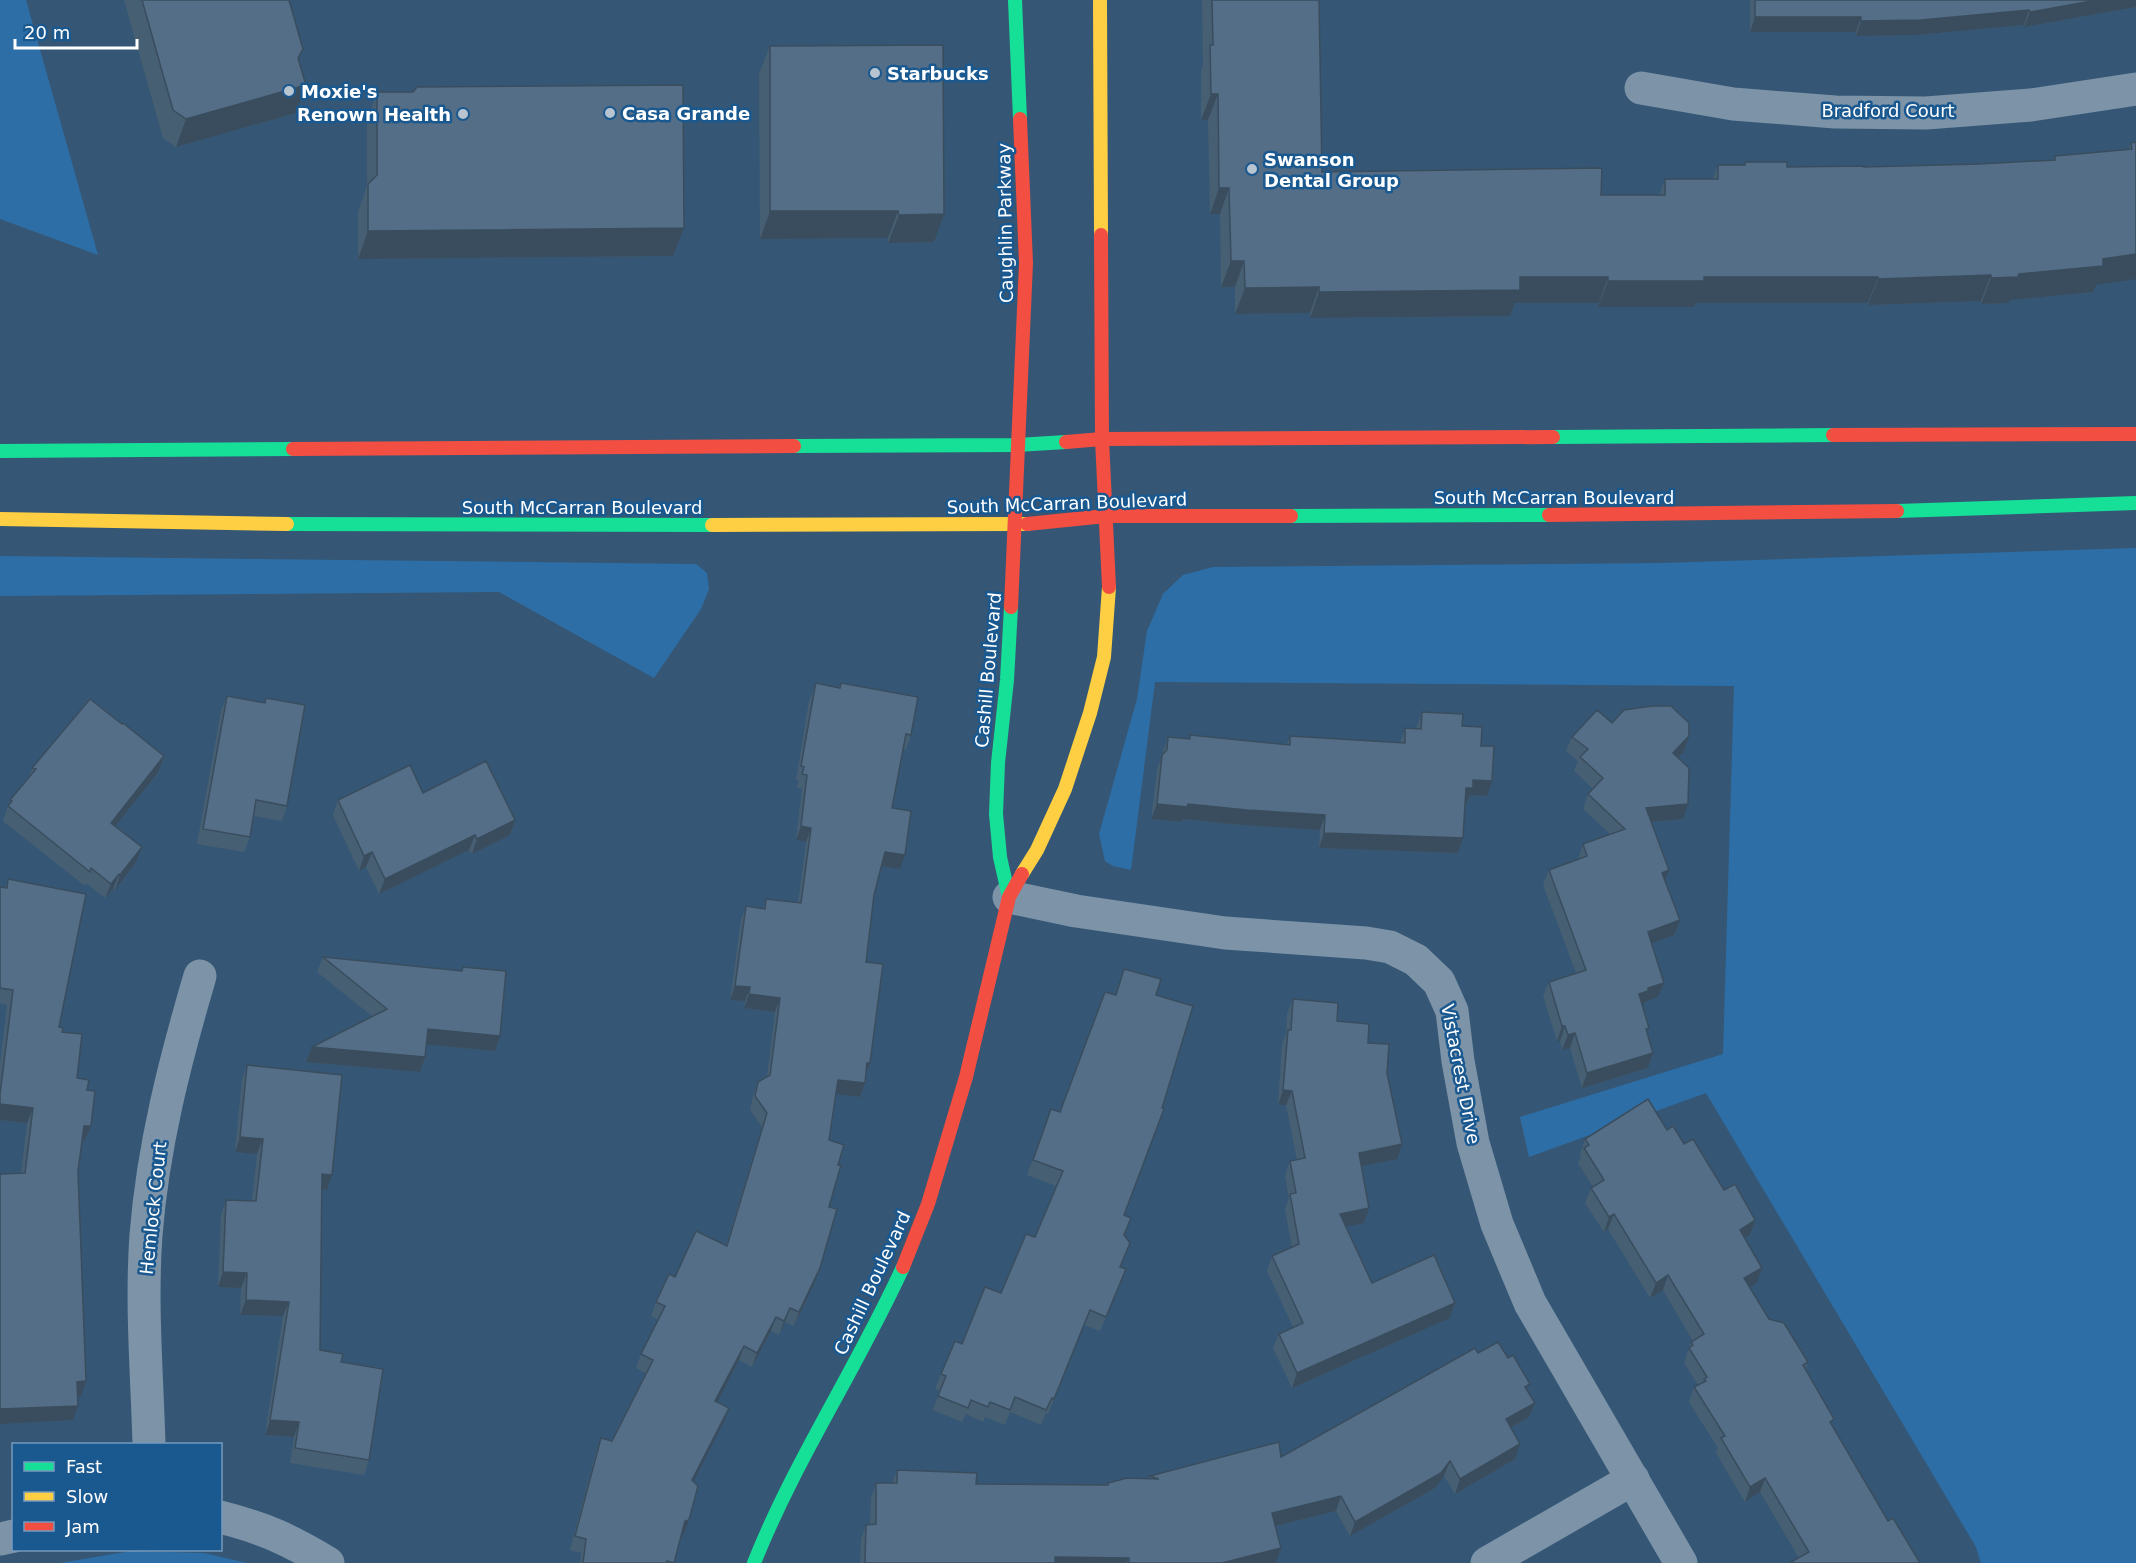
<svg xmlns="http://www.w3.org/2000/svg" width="2136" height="1563" font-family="'DejaVu Sans',sans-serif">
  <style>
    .green { fill: #2e6ea6 }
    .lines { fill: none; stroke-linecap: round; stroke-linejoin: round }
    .street { stroke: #7c93a8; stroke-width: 33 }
    .fast { stroke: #16e098; stroke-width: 14 }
    .slow { stroke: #ffcf43; stroke-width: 14 }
    .jam { stroke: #f24e42; stroke-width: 14 }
    .wall { fill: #475f73 }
    .shaded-wall { fill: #3a4d5e }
    .building { fill: #536e86; stroke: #3a4d5e; stroke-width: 1.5 }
    .poi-dot { fill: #b8c4cf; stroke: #1a5890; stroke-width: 2 }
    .labels { text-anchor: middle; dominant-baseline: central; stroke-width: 5; stroke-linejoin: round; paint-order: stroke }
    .poi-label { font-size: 18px; font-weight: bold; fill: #fff; stroke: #1a5890; text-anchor: start }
    .street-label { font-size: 18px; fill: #fff; stroke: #1a5890 }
  </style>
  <rect width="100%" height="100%" fill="#355775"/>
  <g class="green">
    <polygon points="0,0 26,0 98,255 0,219"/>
    <polygon points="2136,548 2136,1563 1981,1563 1976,1547 1706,1093 1529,1157 1520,1117 1723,1054 1734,686 1155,682 1131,870 1113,866 1105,861 1099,834 1137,699 1147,631 1163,594 1183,575 1213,567 1661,563"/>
    <polygon points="0,556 696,564 707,573 709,589 701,609 654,678 499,592 0,596"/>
    <polygon points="131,1551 204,1553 247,1563 60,1563"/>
  </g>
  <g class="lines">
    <g class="street">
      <polyline points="1641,88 1733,104 1835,112 1926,113 2031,105 2136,89"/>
      <polyline points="1009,897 1076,911 1225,933 1366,943 1390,947 1416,960 1439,982 1452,1011 1458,1061 1473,1143 1497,1224 1530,1303 1681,1563"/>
      <path d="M 149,1444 C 147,1375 141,1304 146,1235 C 153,1146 175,1061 200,976"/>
      <path d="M 220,1517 C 264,1528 290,1540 328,1563"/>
      <polyline points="0,1539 14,1536"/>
      <polyline points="1487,1563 1633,1479"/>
    </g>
    <g class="fast">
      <polyline points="1015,0 1020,119"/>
      <polyline points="1553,437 1833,435"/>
      <polyline points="794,446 1017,445 1066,442"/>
      <polyline points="0,451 293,449"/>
      <polyline points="1897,511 2136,503"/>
      <polyline points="1291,516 1549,515"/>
      <polyline points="287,524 712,525"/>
      <polyline points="1009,897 1000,857 996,814 998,763 1007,680 1011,607"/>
      <path d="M 754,1563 C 795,1460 857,1368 903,1267"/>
    </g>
    <g class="slow">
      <polyline points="1100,0 1101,235"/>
      <polyline points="0,519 287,524"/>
      <polyline points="712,525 1027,524"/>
      <polyline points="1022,874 1037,850 1065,789 1090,713 1104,657 1109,587"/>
    </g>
    <g class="jam">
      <polyline points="1101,235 1102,439 1109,587"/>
      <polyline points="1833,435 2136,434"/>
      <polyline points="1066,442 1102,439 1553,437"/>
      <polyline points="293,449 794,446"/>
      <polyline points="1549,515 1897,511"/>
      <polyline points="1027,524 1106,516 1291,516"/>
      <polyline points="1011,607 1026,263 1020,119"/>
      <polyline points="903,1267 928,1204 966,1077 1009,897 1022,874"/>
    </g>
  </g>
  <g class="wall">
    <polygon points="124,0 289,0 299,61 296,113 176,147 163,138"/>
    <polygon points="1202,0 1319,0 1322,172 1601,195 1659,195 1665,179 1713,179 1718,165 1744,165 1745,162 1787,167 1864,167 1978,164 2053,160 2055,156 2128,150 2131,143 2136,142 2093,292 2010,300 2009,303 1981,304 1981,301 1868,305 1868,303 1696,303 1694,307 1598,307 1599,303 1515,303 1510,316 1310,318 1310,313 1235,314 1235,287 1221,287 1220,214 1210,214 1208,120 1201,120 1201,71 1203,65"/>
    <polygon points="1750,0 2136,0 2136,7 2024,27 2024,25 1916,35 1856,36 1856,32 1750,32"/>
    <polygon points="770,46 934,242 888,243 888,238 760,239 759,74"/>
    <polygon points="377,92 413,92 673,256 358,259 358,212 367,186 367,120"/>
    <polygon points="841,683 911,735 906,749 903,749 892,808 900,869 881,866 874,895 866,962 870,1063 860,1097 836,1094 829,1140 838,1165 829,1207 820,1268 815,1282 794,1326 785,1322 779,1335 771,1331 752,1367 739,1360 717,1402 729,1408 724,1422 693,1482 684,1534 681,1535 673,1563 580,1563 581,1553 570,1550 596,1452 601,1438 612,1441 646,1373 636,1368 641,1354 658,1320 651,1316 656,1302 675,1277 726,1245 762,1127 750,1110 753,1096 758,1082 767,1077 775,1012 744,1008 745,1001 730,1000 741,920 746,906 763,909 766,899 798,903 806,842 796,840 802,789 797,788 799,781 796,780 809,701 815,687 839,688"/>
    <polygon points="227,696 265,703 266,698 287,806 282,821 254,816 250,837 244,852 197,844 221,711"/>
    <polygon points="1422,712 1462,726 1481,746 1487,796 1470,795 1467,803 1465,803 1463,838 1458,853 1319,848 1320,830 1242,825 1183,819 1182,822 1151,819 1157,770 1168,737 1287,745 1290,736 1400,743 1405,728 1416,729"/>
    <polygon points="1612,723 1689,736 1684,751 1678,757 1683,819 1651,822 1669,870 1665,881 1680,920 1674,935 1651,943 1664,983 1658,997 1645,1002 1642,1006 1647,1034 1653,1053 1648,1068 1582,1088 1570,1048 1562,1050 1560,1041 1557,1041 1543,996 1549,982 1576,973 1543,885 1549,870 1578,859 1583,844 1610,834 1583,809 1588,794 1593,789 1574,771 1578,761 1566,751 1572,737"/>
    <polygon points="122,724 164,756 159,771 115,826 136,862 115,890 113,889 105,898 86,883 85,886 3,821 10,800 29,777 32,768"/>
    <polygon points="423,793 515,820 510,835 472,854 469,850 379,894 366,867 359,871 333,815 338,800"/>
    <polygon points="8,879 59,1027 62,1032 77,1078 87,1090 91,1126 85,1140 82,1140 78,1171 81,1396 78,1396 73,1420 21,1173 27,1123 0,1120 0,1064 7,1005 0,1003 0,887 5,888"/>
    <polygon points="323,957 461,971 463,967 495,1051 426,1044 425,1057 420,1072 306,1062 312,1047 372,1016 317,972"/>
    <polygon points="1124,969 1156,995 1124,1215 1124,1258 1121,1267 1126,1269 1100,1331 1084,1325 1048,1414 1046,1413 1041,1425 1010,1412 1005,1425 985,1417 983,1422 966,1414 962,1422 933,1410 940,1391 935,1389 941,1374 962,1344 1001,1293 1035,1237 1056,1186 1027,1175 1051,1109 1060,1112 1115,995"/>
    <polygon points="1293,999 1337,1021 1368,1043 1387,1073 1397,1159 1361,1166 1364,1223 1346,1226 1372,1283 1455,1303 1450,1318 1292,1388 1273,1348 1279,1334 1293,1327 1267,1271 1272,1256 1292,1247 1285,1209 1289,1198 1285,1176 1290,1161 1297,1160 1286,1105 1278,1105 1282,1044 1286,1034 1287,1014"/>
    <polygon points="247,1065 327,1190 322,1189 320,1350 341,1362 369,1460 364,1475 290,1463 294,1437 265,1435 283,1316 240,1315 241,1288 218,1287 221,1215 226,1200 252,1201 257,1154 235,1152 242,1079"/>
    <polygon points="1667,1130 1684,1144 1724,1190 1755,1220 1750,1235 1745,1238 1757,1283 1750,1287 1769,1319 1808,1362 1806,1369 1832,1425 1888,1521 1920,1563 1791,1563 1799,1558 1760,1492 1745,1502 1716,1453 1718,1448 1689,1402 1694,1387 1698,1385 1684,1363 1691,1342 1693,1341 1663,1290 1650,1298 1608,1229 1604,1232 1585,1203 1591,1188 1593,1187 1578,1163 1581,1156 1580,1154 1585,1139"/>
    <polygon points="1478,1353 1528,1390 1535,1403 1529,1417 1511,1428 1515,1459 1455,1494 1444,1476 1435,1488 1350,1536 1336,1511 1276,1526 1276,1563 860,1563 861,1539 866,1525 870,1524 871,1498 876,1483 892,1483 897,1470 976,1484 1107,1485 1108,1483 1149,1479 1150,1476 1281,1457"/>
  </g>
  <g class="shaded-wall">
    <polygon points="2097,0 2136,0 2136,7 2024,27 2030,12"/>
    <polygon points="2029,10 2024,25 1916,35 1856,36 1861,21"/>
    <polygon points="1755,17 1861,17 1856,32 1750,32"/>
    <polygon points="306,85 296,113 176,147 186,119"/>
    <polygon points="1211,94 1218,94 1208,120 1201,120"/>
    <polygon points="1219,188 1229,188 1220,214 1210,214"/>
    <polygon points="770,211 898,211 888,238 760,239"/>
    <polygon points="944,214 934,242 888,243 899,215"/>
    <polygon points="684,228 673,256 358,259 368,231"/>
    <polygon points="2136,254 2136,279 2096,285 2093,292 2010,300 2009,303 1981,304 1991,278 2019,274"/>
    <polygon points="1231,261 1244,261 1235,287 1221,287"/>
    <polygon points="1991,275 1981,301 1868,305 1878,279"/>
    <polygon points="1520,277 1608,277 1599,303 1515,303 1510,316 1310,318 1319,292"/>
    <polygon points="1704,277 1878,277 1868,303 1696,303 1694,307 1598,307 1608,281"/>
    <polygon points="1319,287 1310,313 1235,314 1245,288"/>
    <polygon points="1689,736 1684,751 1668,768 1673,753"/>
    <polygon points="164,756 159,771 106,838 111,823"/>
    <polygon points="1473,780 1492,781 1487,796 1470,795 1467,803 1460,802 1466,788"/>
    <polygon points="1157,804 1188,804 1325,815 1320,830 1242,825 1183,819 1182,822 1151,819"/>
    <polygon points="1688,804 1683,819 1641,823 1646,808"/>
    <polygon points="515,820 510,835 472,854 477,839"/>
    <polygon points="801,826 811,828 806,842 796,840"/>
    <polygon points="1324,833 1463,838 1458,853 1319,848"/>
    <polygon points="475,835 469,850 379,894 385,879"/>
    <polygon points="142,847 136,862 115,890 120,875"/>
    <polygon points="372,852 366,867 359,871 364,856"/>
    <polygon points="885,852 905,855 900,869 880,866"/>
    <polygon points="1669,870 1664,885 1662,873"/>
    <polygon points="119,874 113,889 105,898 111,884"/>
    <polygon points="1680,920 1674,935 1642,947 1648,932"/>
    <polygon points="1664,983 1658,997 1645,1002 1643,1006 1633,1009 1639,994 1648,988"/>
    <polygon points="735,986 750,987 745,1001 730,1000"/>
    <polygon points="749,994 780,998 775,1012 744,1008"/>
    <polygon points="1562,1026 1565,1026 1560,1041 1557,1041"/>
    <polygon points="428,1029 500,1036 495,1051 422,1044"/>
    <polygon points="1575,1033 1570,1048 1562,1050 1568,1035"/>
    <polygon points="312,1047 425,1057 420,1072 306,1062"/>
    <polygon points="1653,1053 1648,1068 1582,1088 1587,1073"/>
    <polygon points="867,1063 870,1063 865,1077"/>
    <polygon points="838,1080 865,1083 860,1097 833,1094"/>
    <polygon points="1283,1090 1292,1091 1286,1105 1278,1105"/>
    <polygon points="0,1104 33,1108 27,1123 0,1120"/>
    <polygon points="84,1126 91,1126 85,1140 78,1141"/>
    <polygon points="240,1137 263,1139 257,1154 235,1152"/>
    <polygon points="1402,1144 1397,1159 1353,1168 1359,1153"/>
    <polygon points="322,1174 332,1175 327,1190 317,1189"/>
    <polygon points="1369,1208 1364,1223 1334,1229 1340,1214"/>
    <polygon points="1614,1214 1608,1229 1604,1232 1609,1217"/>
    <polygon points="1755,1220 1750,1235 1734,1245 1740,1230"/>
    <polygon points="820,1268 815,1282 794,1326 799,1312"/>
    <polygon points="1762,1268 1757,1283 1739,1293 1744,1278"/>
    <polygon points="223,1272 247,1273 241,1288 218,1287"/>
    <polygon points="1668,1275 1663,1290 1650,1298 1656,1283"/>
    <polygon points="246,1300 289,1302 283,1316 240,1315"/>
    <polygon points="1455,1303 1450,1318 1292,1388 1297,1373"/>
    <polygon points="790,1308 785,1322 779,1335 784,1321"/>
    <polygon points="776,1317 771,1331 752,1367 757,1353"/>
    <polygon points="744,1346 739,1360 710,1416 715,1401"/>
    <polygon points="86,1381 81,1396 72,1397 77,1382"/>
    <polygon points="1535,1403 1529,1417 1500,1434 1506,1419"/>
    <polygon points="78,1406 73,1420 0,1424 0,1409"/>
    <polygon points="729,1408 724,1422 687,1494 692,1480"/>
    <polygon points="270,1420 299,1422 294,1437 265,1435"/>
    <polygon points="1520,1444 1515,1459 1455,1494 1460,1479"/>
    <polygon points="1450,1461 1444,1476 1435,1488 1350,1536 1355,1522"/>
    <polygon points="1765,1478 1760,1492 1745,1502 1750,1487"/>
    <polygon points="1341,1496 1336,1511 1267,1528 1272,1513"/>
    <polygon points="689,1520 684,1534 680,1535 685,1521"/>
    <polygon points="1281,1548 1276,1563 1222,1563"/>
    <polygon points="1055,1557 1129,1558 1127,1563 1053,1563"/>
  </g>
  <g class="building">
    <polygon points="142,0 289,0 303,49 298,58 306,85 186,119 173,110"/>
    <polygon points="1212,0 1319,0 1322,172 1602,168 1601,195 1665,195 1665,179 1718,179 1718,165 1745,165 1745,162 1787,162 1787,167 1864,166 1864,167 1978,164 2055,160 2055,156 2132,149 2131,143 2136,142 2136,254 2103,259 2103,266 2019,274 2018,277 1991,278 1991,275 1878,279 1878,277 1704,277 1704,281 1608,281 1608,277 1520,277 1520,290 1319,292 1319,287 1245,288 1244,261 1231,261 1229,188 1219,188 1218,94 1211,94 1210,45 1213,45"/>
    <polygon points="1755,0 2097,0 2030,12 2029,10 1921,20 1861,21 1861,17 1755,17"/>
    <polygon points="943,45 944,214 899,215 898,211 770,211 770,46"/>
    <polygon points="683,85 684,228 368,231 368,184 377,175 377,92 413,92 417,87"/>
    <polygon points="816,683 840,688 841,683 918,697 911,735 906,734 892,808 911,811 905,855 885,852 874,895 866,962 883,964 870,1063 867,1063 865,1083 838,1080 829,1140 844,1145 838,1165 841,1165 829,1207 837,1209 820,1268 799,1312 790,1308 784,1321 776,1317 757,1353 744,1346 715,1401 729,1408 692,1480 698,1486 689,1520 685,1521 674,1563 667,1561 666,1563 583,1563 586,1539 575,1536 601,1438 612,1441 653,1360 641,1354 665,1306 656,1302 669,1274 675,1277 696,1231 727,1246 767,1113 755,1096 758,1082 770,1075 780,998 749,994 750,987 735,986 746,906 765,909 766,899 801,903 811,828 801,826 807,775 802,774 804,767 801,766 815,687"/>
    <polygon points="227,696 265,703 266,698 305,705 287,806 256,800 250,837 203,829"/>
    <polygon points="90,699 122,724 123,723 164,756 111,823 142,847 120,875 119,874 111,884 91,868 90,872 8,806 12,801 10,800 36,769 32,768"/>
    <polygon points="1652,706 1671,706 1689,723 1689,736 1673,753 1689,768 1688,804 1646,808 1669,870 1662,873 1680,920 1648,932 1664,983 1648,988 1648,991 1639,994 1649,1028 1646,1029 1653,1053 1587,1073 1575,1033 1568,1035 1565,1026 1562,1026 1549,982 1586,970 1549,870 1587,856 1583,844 1625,829 1588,794 1603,778 1580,757 1588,749 1572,737 1597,710 1612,723 1624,710"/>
    <polygon points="1422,712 1463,714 1462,726 1482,727 1481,746 1494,746 1492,781 1473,780 1473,788 1466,788 1463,838 1324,833 1325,815 1247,810 1188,804 1187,807 1157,804 1162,755 1167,750 1168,737 1190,739 1190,735 1290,745 1290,736 1405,743 1405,728 1421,729"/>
    <polygon points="486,761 515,820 477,839 475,835 385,879 372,852 364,856 338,800 410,765 423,793"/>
    <polygon points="8,879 86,894 59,1027 63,1028 62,1032 82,1034 77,1078 89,1080 87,1090 95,1091 91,1126 84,1126 78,1171 86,1381 77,1382 78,1406 0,1409 0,1174 25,1173 33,1108 0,1104 0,1094 13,990 0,988 0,887 7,888"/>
    <polygon points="323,957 462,971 463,967 506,971 500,1036 428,1029 425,1057 312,1047 387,1009"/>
    <polygon points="1124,969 1161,979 1156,995 1193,1006 1162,1108 1164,1109 1124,1215 1131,1218 1124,1235 1130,1243 1120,1267 1126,1269 1106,1317 1090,1310 1054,1399 1052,1398 1046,1410 1015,1397 1010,1410 990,1402 988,1407 971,1400 968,1408 938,1396 946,1376 941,1374 955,1341 962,1344 985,1287 1001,1293 1026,1234 1035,1237 1063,1171 1033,1160 1051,1109 1060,1112 1105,992 1116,995"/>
    <polygon points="1293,999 1338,1003 1337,1021 1369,1024 1368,1043 1389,1044 1387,1073 1402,1144 1359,1153 1369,1208 1340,1214 1372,1283 1434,1255 1455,1303 1297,1373 1279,1334 1303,1323 1272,1256 1299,1244 1290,1194 1296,1193 1290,1161 1305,1158 1292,1091 1283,1090 1288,1030 1291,1030"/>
    <polygon points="247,1065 342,1075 332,1175 322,1174 320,1350 343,1354 341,1362 383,1369 369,1460 295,1448 299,1422 270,1420 289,1302 246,1300 247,1273 223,1272 226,1200 256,1201 263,1139 240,1137"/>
    <polygon points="1648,1099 1667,1130 1673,1126 1684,1144 1693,1139 1724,1190 1735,1184 1755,1220 1740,1230 1762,1268 1744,1278 1769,1319 1784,1323 1808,1362 1803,1365 1834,1419 1830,1422 1888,1521 1893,1518 1920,1563 1791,1563 1791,1562 1809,1552 1765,1478 1750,1487 1721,1438 1725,1436 1694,1387 1706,1381 1704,1379 1707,1377 1689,1348 1693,1345 1691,1342 1704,1334 1668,1275 1656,1283 1614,1214 1609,1217 1591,1188 1604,1180 1584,1148 1589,1145 1585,1139"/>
    <polygon points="1498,1342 1508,1358 1513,1355 1530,1384 1525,1387 1535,1403 1506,1419 1520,1444 1460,1479 1450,1461 1441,1473 1355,1522 1341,1496 1272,1513 1281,1548 1222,1563 1129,1563 1129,1558 1055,1557 1055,1563 865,1563 866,1525 876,1524 876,1483 897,1483 897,1470 977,1473 976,1484 1108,1485 1108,1483 1127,1478 1159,1479 1150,1476 1279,1442 1281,1457 1475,1348 1478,1353"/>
  </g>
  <g class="poi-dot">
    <circle cx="875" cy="73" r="6"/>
    <circle cx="289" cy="91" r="6"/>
    <circle cx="610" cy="113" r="6"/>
    <circle cx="463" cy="114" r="6"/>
    <circle cx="1252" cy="169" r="6"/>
  </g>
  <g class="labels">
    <g class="poi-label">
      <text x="887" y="73">Starbucks</text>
      <text x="301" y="91">Moxie's</text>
      <text x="622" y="113">Casa Grande</text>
      <text x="451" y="114" text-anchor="end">Renown Health</text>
      <text x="1264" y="159">Swanson<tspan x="1264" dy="21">Dental Group</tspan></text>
    </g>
    <g class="street-label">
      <text x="1888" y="110">Bradford Court</text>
      <text transform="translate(1005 223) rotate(-91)">Caughlin Parkway</text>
      <text x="1554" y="497">South McCarran Boulevard</text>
      <text transform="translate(1067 503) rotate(-2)">South McCarran Boulevard</text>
      <text x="582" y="507">South McCarran Boulevard</text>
      <text transform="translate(988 670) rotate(-85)">Cashill Boulevard</text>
      <text transform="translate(1461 1074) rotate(79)">Vistacrest Drive</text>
      <text transform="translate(153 1208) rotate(-84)">Hemlock Court</text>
      <text transform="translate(872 1283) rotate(-65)">Cashill Boulevard</text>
    </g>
  </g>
  <rect x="12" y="1443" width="210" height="108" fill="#1a5890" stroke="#769bbc" stroke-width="1.5"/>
  <rect x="24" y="1462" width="30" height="9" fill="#16e098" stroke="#769bbc" stroke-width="1.5"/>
  <text x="66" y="1473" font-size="18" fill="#ffffff">Fast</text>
  <rect x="24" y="1492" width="30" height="9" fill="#ffcf43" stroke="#769bbc" stroke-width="1.5"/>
  <text x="66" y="1503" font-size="18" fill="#ffffff">Slow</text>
  <rect x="24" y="1522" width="30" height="9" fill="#f24e42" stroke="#769bbc" stroke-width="1.5"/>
  <text x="66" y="1533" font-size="18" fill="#ffffff">Jam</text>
  <path d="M15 39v9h122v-9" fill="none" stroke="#ffffff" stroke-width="3"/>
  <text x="24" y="39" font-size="18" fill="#ffffff" stroke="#1a5890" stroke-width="4.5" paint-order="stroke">20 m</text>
</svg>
